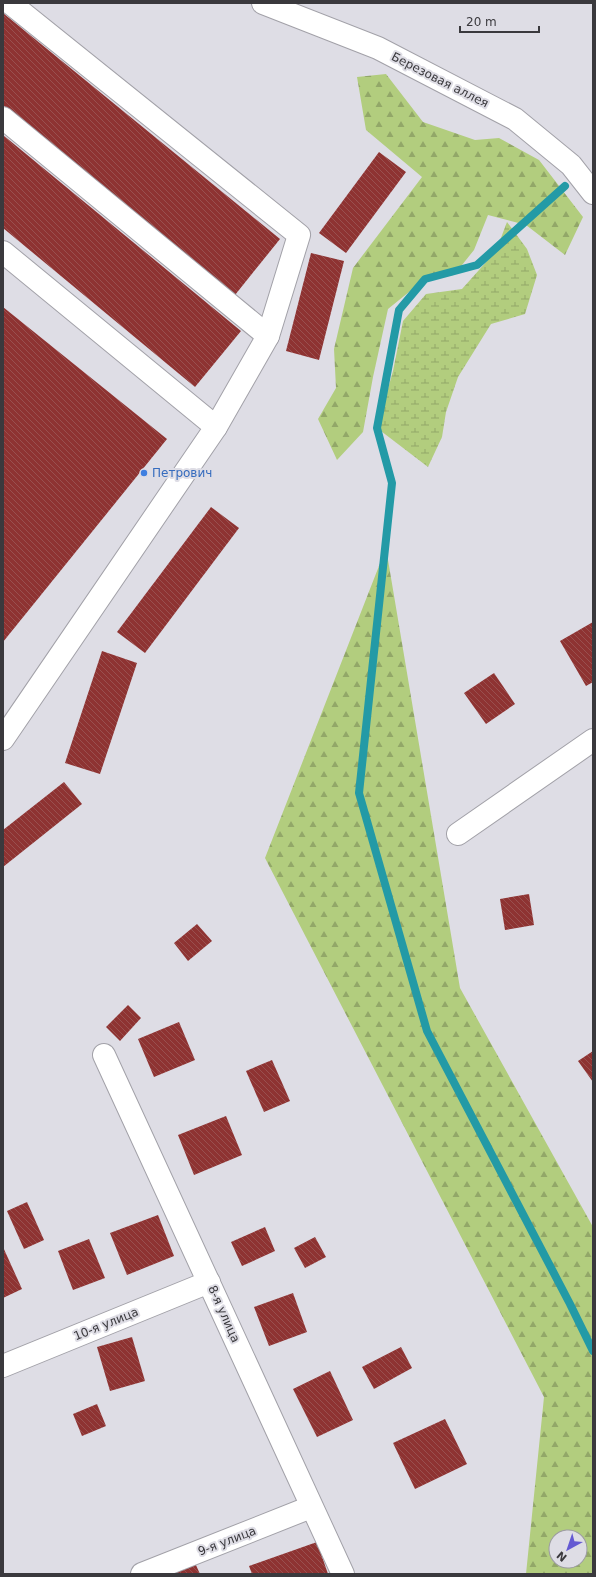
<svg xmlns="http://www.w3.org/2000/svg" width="596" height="1577" font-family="'DejaVu Sans',sans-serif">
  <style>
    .forest { fill: url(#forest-firs); fill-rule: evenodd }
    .wetland { fill: url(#wetland-marsh) }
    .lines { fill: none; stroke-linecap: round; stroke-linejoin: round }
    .stream { stroke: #239aa6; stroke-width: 8 }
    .building { fill: url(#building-back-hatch) }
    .minor-casing { stroke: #a2a1a8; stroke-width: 24 }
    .minor { stroke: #fff; stroke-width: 22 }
    .shop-dot { fill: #3f7fe0; stroke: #dedde5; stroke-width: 1.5 }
    .labels { text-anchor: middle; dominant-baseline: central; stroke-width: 4; stroke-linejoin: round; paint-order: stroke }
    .street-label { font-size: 12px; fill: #3a393d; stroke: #dedde5 }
    .shop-label { font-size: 12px; fill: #366cbe; stroke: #dedde5; text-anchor: start }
  </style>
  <defs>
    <pattern id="forest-firs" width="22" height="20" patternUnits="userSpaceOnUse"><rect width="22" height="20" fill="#b2cd7e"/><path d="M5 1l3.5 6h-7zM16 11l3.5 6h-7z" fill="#92a768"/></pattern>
    <pattern id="wetland-marsh" width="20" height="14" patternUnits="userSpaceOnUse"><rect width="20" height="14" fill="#b2cd7e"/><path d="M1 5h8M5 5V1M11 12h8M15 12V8" fill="none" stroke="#92a768"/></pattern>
    <pattern id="building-back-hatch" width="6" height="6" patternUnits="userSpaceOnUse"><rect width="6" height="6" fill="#8e3332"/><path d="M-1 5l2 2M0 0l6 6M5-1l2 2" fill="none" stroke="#99504f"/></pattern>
  </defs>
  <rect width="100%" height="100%" fill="#dedde5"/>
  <g class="forest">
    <polygon points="386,74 423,122 475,140 499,138 539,160 583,217 565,255 526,225 488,215 474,250 454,275 425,279 388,309 373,377 363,432 337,460 318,419 336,388 334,349 353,268 422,177 366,130 357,77"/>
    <path d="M 386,548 L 460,988 L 593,1227 L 593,1574 L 526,1574 L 544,1397 L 265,858 ZM 556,1537 L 580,1537 L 580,1561 L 556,1561 Z"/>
  </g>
  <polygon class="wetland" points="507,222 527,249 537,275 525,314 491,324 458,377 446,412 442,437 428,467 377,428 393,371 403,321 426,294 462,289 496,251"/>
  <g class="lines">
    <polyline class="stream" points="565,186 477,265 425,279 399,310 377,428 392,483 359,793 427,1031 570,1304 593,1351"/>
  </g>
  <g class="building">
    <polygon points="3,13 280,239 235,295 3,105"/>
    <polygon points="3,135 241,331 195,387 3,228"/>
    <polygon points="379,152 406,172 346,253 319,233"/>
    <polygon points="311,253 344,261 319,360 286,351"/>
    <polygon points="3,307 167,439 3,642"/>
    <polygon points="211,507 239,528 145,653 117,632"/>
    <polygon points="593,622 593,682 586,686 560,641"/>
    <polygon points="102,651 137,663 100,774 65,763"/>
    <polygon points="494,673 515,704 486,724 464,693"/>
    <polygon points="64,782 82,804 3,867 3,830"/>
    <polygon points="529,894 534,925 505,930 500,899"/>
    <polygon points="197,924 212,941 188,961 174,943"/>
    <polygon points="128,1005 141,1018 120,1041 106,1027"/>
    <polygon points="179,1022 195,1060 154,1077 138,1039"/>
    <polygon points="593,1051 593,1082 578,1061"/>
    <polygon points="272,1060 290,1101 264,1112 246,1071"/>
    <polygon points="226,1116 242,1155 194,1175 178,1135"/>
    <polygon points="27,1202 44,1240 24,1249 7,1211"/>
    <polygon points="158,1215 174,1256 127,1275 110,1233"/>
    <polygon points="265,1227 275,1251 242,1266 231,1242"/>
    <polygon points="315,1237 326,1257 305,1268 294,1248"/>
    <polygon points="89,1239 105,1278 73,1290 58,1251"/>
    <polygon points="3,1247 22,1289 3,1298"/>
    <polygon points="293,1293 307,1332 269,1346 254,1307"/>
    <polygon points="132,1337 145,1381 110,1391 97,1347"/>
    <polygon points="401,1347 412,1368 374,1389 362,1367"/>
    <polygon points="330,1371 353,1420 317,1437 293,1389"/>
    <polygon points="97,1404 106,1426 82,1436 73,1414"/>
    <polygon points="445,1419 467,1464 415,1489 393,1443"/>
    <polygon points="317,1542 328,1574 252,1574 249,1566"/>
    <polygon points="195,1563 200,1574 176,1574 175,1571"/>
  </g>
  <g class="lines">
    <defs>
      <g id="minor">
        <polyline points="10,3 299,235 268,336"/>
        <polyline points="263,3 378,48 515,119 571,165 593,193"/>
        <polyline points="3,118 268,336 216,427"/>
        <polyline points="3,252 216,427 3,739"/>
        <polyline points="458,834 593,740"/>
        <polyline points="104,1055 343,1574"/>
        <polyline points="3,1366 209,1282"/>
        <polyline points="142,1574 311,1507"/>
      </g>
    </defs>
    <use href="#minor" class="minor-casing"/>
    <use href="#minor" class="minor"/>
  </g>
  <circle class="shop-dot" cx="144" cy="473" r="4"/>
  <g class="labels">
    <g class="street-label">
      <text transform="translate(440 80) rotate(27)">Березовая аллея</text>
      <text transform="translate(224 1314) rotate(66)">8-я улица</text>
      <text transform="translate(106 1324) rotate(-22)">10-я улица</text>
      <text transform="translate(227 1541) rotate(-21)">9-я улица</text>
    </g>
    <g class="shop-label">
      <text x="152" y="473">Петрович</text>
    </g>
  </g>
  <rect width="596" height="1577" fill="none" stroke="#3a393d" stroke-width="8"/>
  <g transform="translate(568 1549) rotate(220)"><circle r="19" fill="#dedde5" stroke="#9c9ba2"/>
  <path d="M0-3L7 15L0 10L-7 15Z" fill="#6459d2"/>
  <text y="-6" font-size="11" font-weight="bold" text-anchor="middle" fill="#3a393d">N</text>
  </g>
  <path d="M460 26v6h79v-6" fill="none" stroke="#3a393d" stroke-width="2"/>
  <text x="466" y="26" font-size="12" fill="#3a393d" stroke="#dedde5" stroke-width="3" paint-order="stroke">20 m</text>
</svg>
